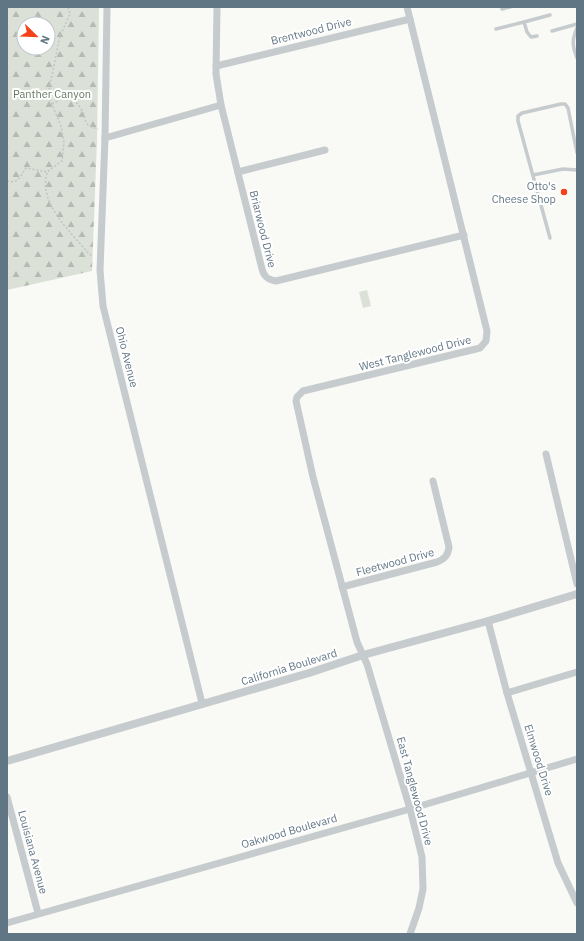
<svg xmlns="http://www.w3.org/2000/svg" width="584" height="941" font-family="'IBM Plex Sans',sans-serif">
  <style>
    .green { fill: #dbe1d6 }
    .forest { fill: url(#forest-firs); fill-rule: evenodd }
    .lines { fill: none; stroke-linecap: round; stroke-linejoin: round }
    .path { stroke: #c1c4c6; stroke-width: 1.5; stroke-dasharray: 2 2; stroke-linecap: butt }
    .service { stroke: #c6cbce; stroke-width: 3.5 }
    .minor { stroke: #c6cbce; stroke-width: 7 }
    .tertiary { stroke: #c6cbce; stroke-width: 8 }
    .poi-dot { fill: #f54119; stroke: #fff; stroke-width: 1.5 }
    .labels { text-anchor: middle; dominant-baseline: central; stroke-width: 4; stroke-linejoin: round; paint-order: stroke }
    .street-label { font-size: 11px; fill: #617684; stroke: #fff }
    .park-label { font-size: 11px; fill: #667a60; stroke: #fff }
    .poi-label { font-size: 11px; fill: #617684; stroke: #fff; text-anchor: end }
  </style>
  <defs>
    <pattern id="forest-firs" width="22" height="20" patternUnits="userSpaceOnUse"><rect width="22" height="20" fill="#dbe1d6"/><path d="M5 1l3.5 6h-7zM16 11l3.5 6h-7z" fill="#b5bbb3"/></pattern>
  </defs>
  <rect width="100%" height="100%" fill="#f9f9f6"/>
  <polygon class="green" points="367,290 371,306 363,308 359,292"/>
  <path class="forest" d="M 7,7 L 99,7 L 97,140 L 92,271 L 7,290 ZM 24,24 L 48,24 L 48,48 L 24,48 Z"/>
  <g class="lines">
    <g class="path">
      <path d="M 52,104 L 58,101 L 65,93 C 71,97 77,102 81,109 C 88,120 81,125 98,129"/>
      <path d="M 47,173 C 38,204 71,232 89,254 L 93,256"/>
      <path d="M 7,181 C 19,184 20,176 26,168 L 47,172 L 62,161 L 64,142 L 61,126 L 48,95 L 60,36 L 70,14 L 68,7"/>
    </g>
    <g class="service">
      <polyline points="502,9 510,7"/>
      <path d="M 577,28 C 572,39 572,46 577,58"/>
      <polyline points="496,29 524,22"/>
      <polyline points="552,31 577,24"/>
      <polyline points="537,36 531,37 527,32 524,22 550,15"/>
      <polyline points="533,175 563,169 577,170"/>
      <polyline points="550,238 518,121 518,116 522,113 561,104 565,104 568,108 577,153"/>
    </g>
    <g class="minor">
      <polyline points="107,7 105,138 100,270 103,306 202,703"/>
      <path d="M 217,7 L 216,74 L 221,105 L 262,269 C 264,277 268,280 276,281 L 464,235"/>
      <polyline points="407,7 487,331 486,341 480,348 303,391 297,397 296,401 313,477 357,642 367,664 410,809 422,857 423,889 419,908 410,934"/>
      <polyline points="216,66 410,19"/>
      <polyline points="105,138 221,105"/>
      <polyline points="238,172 325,150"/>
      <polyline points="546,454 577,584"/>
      <path d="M 342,587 L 437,562 C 445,559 448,555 449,547 L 433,481"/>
      <polyline points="488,621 507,693 558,863 577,903"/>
      <polyline points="507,693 577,672"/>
      <polyline points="7,797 38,913"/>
      <polyline points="7,923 410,809 577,759"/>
    </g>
    <polyline class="tertiary" points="7,761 309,673 363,655 488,621 577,594"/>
  </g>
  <circle class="poi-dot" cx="564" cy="192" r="4"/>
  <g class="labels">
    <g class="street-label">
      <text transform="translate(311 31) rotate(-14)">Brentwood Drive</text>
      <text transform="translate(263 229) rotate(76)">Briarwood Drive</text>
      <text transform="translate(415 353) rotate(-14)">West Tanglewood Drive</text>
      <text transform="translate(127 357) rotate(76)">Ohio Avenue</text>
      <text transform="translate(395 562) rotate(-15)">Fleetwood Drive</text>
      <text transform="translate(289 667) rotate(-17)">California Boulevard</text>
      <text transform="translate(539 760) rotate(73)">Elmwood Drive</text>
      <text transform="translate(415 791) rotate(75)">East Tanglewood Drive</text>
      <text transform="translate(289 831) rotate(-16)">Oakwood Boulevard</text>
      <text transform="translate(33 852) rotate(75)">Louisiana Avenue</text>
    </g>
    <g class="park-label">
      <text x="52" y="94">Panther Canyon</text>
    </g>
    <g class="poi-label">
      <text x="556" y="186">Otto's<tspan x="556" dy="13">Cheese Shop</tspan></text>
    </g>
  </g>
  <rect width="584" height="941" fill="none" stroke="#617684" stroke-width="16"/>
  <g transform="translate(36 36) rotate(113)"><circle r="19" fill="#ffffff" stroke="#c0c8ce"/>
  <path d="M0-3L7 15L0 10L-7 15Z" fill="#f54119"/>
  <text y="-6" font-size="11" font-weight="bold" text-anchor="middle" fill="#617684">N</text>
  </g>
</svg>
